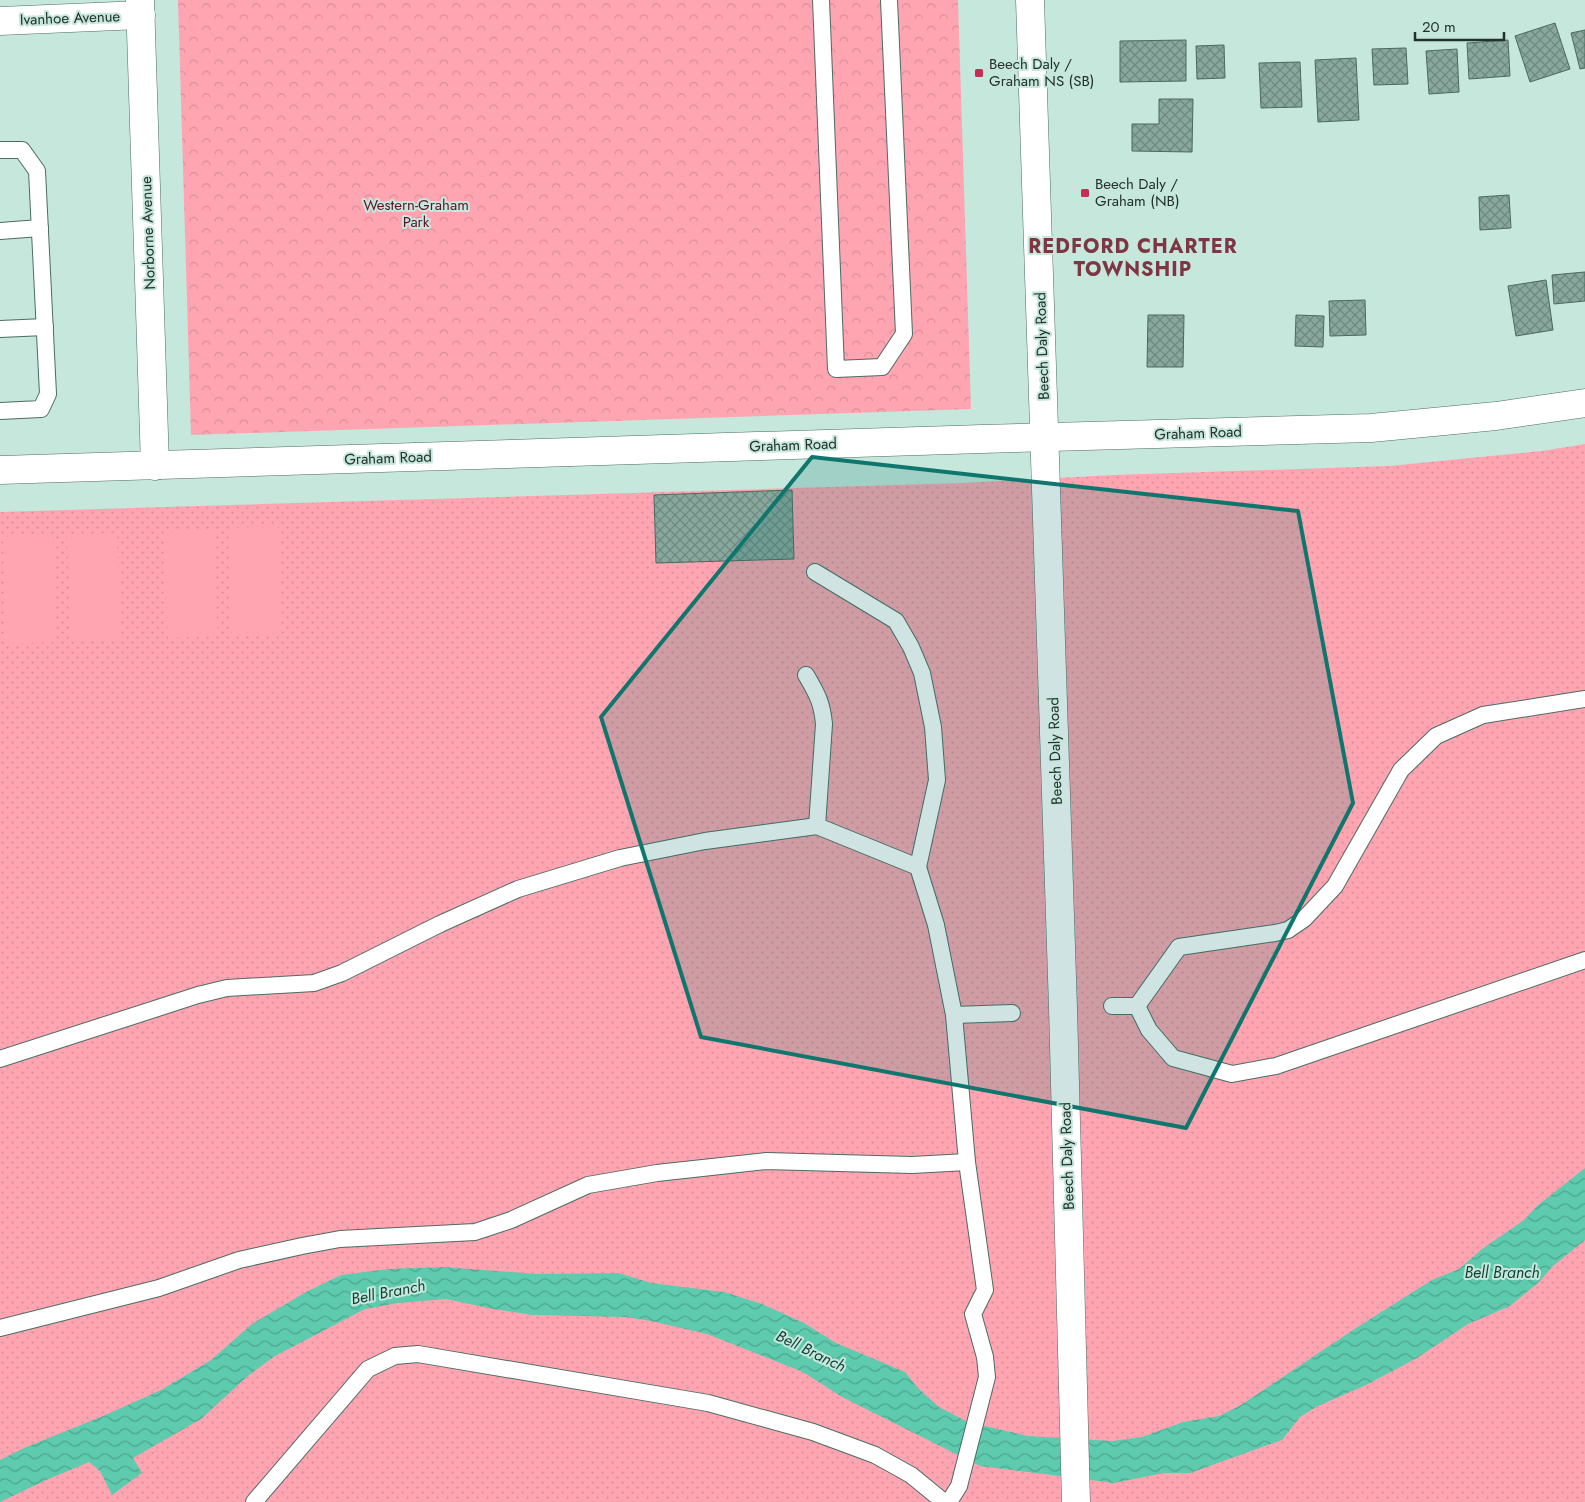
<svg xmlns="http://www.w3.org/2000/svg" width="1585" height="1502" font-family="Jost,sans-serif">
  <style>
    .grass { fill: url(#grass-dots) }
    .park { fill: url(#park-crowns) }
    .pitch { fill: #ffa5b2 }
    .water { fill: url(#water-waves) }
    .building { fill: url(#building-cross-hatch); stroke: #4b695f }
    .lines { fill: none; stroke-linecap: round; stroke-linejoin: round }
    .lane-casing { stroke: #4d6b62; stroke-width: 18 }
    .street-casing { stroke: #4d6b62; stroke-width: 29 }
    .secondary-casing { stroke: #4d6b62; stroke-width: 29 }
    .lane { stroke: #fff; stroke-width: 16 }
    .street { stroke: #fff; stroke-width: 28 }
    .secondary { stroke: #fff; stroke-width: 28 }
    .marked { fill: #0f766e; fill-opacity: 0.2; stroke: #0f766e; stroke-width: 4; stroke-linejoin: round }
    .poi-dot { fill: #bf2f56; stroke: #c6e7dc; stroke-width: 2 }
    .labels { text-anchor: middle; dominant-baseline: central; stroke-width: 4; stroke-linejoin: round; paint-order: stroke }
    .street-label { font-size: 15px; fill: #23302c; stroke: #c6e7dc }
    .poi-label { font-size: 15px; fill: #23302c; stroke: #c6e7dc; text-anchor: start }
    .park-label { font-size: 15px; fill: #611228; stroke: #c6e7dc }
    .water-label { font-size: 16px; font-style: italic; fill: #0e3f34; stroke: #c6e7dc }
    .district-label { font-size: 20px; font-weight: bold; letter-spacing: 1px; fill: #7e3644; stroke: #c6e7dc }
  </style>
  <defs>
    <pattern id="grass-dots" width="8" height="8" patternUnits="userSpaceOnUse" patternTransform="scale(1.25)"><rect width="8" height="8" fill="#ffa5b2"/><path d="M2 2h.1M6 6h.1" fill="none" stroke="#da8e99" stroke-width="1.8" stroke-linecap="round"/></pattern>
    <pattern id="park-crowns" width="20" height="18" patternUnits="userSpaceOnUse" patternTransform="scale(1.25)"><rect width="20" height="18" fill="#ffa5b2"/><path d="M2 6a3 3 0 1 1 6 0M12 15a3 3 0 1 1 6 0" fill="none" stroke="#da8e99"/></pattern>
    <pattern id="water-waves" width="16" height="10" patternUnits="userSpaceOnUse" patternTransform="scale(1.25)"><rect width="16" height="10" fill="#5ecbae"/><path d="M0 5q4-4 8 0t8 0" fill="none" stroke="#4da58e"/></pattern>
    <pattern id="building-cross-hatch" width="8" height="8" patternUnits="userSpaceOnUse" patternTransform="scale(1.25)"><rect width="8" height="8" fill="#88a79d"/><path d="M0 0l8 8M0 8l8-8" fill="none" stroke="#6f8880"/></pattern>
  </defs>
  <rect width="100%" height="100%" fill="#c6e7dc"/>
  <polygon class="grass" points="1585,444 1585,1502 0,1502 0,512 963,483 1114,475 1389,466 1542,451"/>
  <polygon class="park" points="178,0 958,0 971,409 191,435"/>
  <g class="pitch">
    <polygon points="278,526 282,633 232,635 228,528"/>
    <polygon points="214,530 218,636 168,638 164,532"/>
    <polygon points="117,533 121,640 71,642 67,535"/>
    <polygon points="53,536 57,642 6,644 3,537"/>
  </g>
  <polygon class="water" points="1585,1168 1585,1240 1553,1266 1539,1282 1510,1306 1468,1324 1417,1358 1368,1384 1316,1407 1300,1417 1282,1440 1190,1473 1164,1473 1114,1483 980,1466 842,1397 803,1372 707,1334 651,1321 626,1317 533,1315 493,1309 446,1299 398,1303 365,1309 275,1356 249,1375 201,1419 133,1458 142,1473 112,1495 100,1471 89,1462 44,1481 0,1502 0,1460 24,1448 103,1416 161,1390 211,1360 252,1324 306,1292 341,1275 388,1269 445,1267 537,1274 619,1273 651,1283 724,1292 762,1304 804,1323 836,1343 905,1372 918,1388 939,1407 968,1422 1028,1436 1112,1441 1142,1437 1183,1422 1219,1416 1241,1405 1356,1328 1432,1280 1459,1269 1482,1249 1524,1220 1537,1206"/>
  <g class="building">
    <polygon points="1555,23 1570,69 1530,82 1515,36"/>
    <polygon points="1585,30 1585,68 1580,69 1571,33"/>
    <polygon points="1186,40 1186,81 1120,82 1120,41"/>
    <polygon points="1508,40 1510,76 1469,79 1467,43"/>
    <polygon points="1224,45 1225,78 1197,79 1196,46"/>
    <polygon points="1406,48 1408,84 1374,85 1372,49"/>
    <polygon points="1457,49 1459,92 1429,94 1426,51"/>
    <polygon points="1356,58 1359,120 1318,122 1315,60"/>
    <polygon points="1300,62 1302,107 1261,108 1259,63"/>
    <polygon points="1159,99 1193,99 1192,152 1132,151 1132,124 1159,124"/>
    <polygon points="1509,195 1511,228 1480,230 1479,197"/>
    <polygon points="1585,272 1585,301 1554,304 1552,275"/>
    <polygon points="1546,280 1553,330 1516,336 1508,286"/>
    <polygon points="1365,300 1366,335 1330,336 1329,301"/>
    <polygon points="1148,315 1184,315 1183,367 1147,367"/>
    <polygon points="1296,315 1324,316 1323,347 1295,346"/>
    <polygon points="792,490 794,559 656,563 654,495"/>
  </g>
  <g class="lines">
    <defs>
      <g id="lane">
        <polyline points="821,0 836,369 882,367 904,334 889,0"/>
        <polyline points="0,150 22,150 37,171 48,394 41,409 0,411"/>
        <polyline points="0,231 40,228"/>
        <polyline points="0,329 45,327"/>
        <polyline points="815,572 896,621 911,647 922,673 933,727 937,780 918,867"/>
        <path d="M 806,675 C 817,694 822,702 824,724 L 817,826"/>
        <polyline points="1112,1006 1137,1006 1179,947 1275,933 1288,930 1304,919 1335,886 1401,770 1436,736 1483,715 1585,699"/>
        <polyline points="1137,1006 1149,1030 1173,1058 1232,1074 1276,1066 1585,960"/>
        <polyline points="0,1059 198,995 227,988 314,983 342,973 440,924 518,889 620,858 705,841 817,826 918,867 936,925 954,1015 1012,1013"/>
        <polyline points="0,1328 159,1288 239,1260 302,1246 340,1239 475,1232 511,1220 588,1185 657,1173 766,1161 912,1165 967,1162"/>
        <polyline points="254,1502 368,1369 395,1356 418,1354 708,1403 813,1432 875,1455 911,1475 944,1502"/>
        <polyline points="949,1502 959,1486 987,1377 985,1357 973,1314 985,1290 967,1162 954,1015"/>
      </g>
      <g id="street">
        <polyline points="140,0 155,466"/>
        <polyline points="0,21 141,15"/>
        <polyline points="0,470 982,439 1371,428 1496,416 1585,403"/>
      </g>
      <polyline id="secondary" points="1030,0 1063,1008 1076,1502"/>
    </defs>
    <use href="#lane" class="lane-casing"/>
    <use href="#street" class="street-casing"/>
    <use href="#secondary" class="secondary-casing"/>
    <use href="#lane" class="lane"/>
    <use href="#street" class="street"/>
    <use href="#secondary" class="secondary"/>
  </g>
  <path class="marked" d="M 812,457 L 1298,511 L 1353,803 L 1186,1128 L 701,1037 L 601,717 Z"/>
  <g class="poi-dot">
    <rect x="974" y="68" width="10" height="10" rx="2.5"/>
    <rect x="1080" y="188" width="10" height="10" rx="2.5"/>
  </g>
  <g class="labels">
    <g class="street-label">
      <text transform="translate(70 18) rotate(-2)">Ivanhoe Avenue</text>
      <text transform="translate(148 233) rotate(-92)">Norborne Avenue</text>
      <text transform="translate(1042 346) rotate(-92)">Beech Daly Road</text>
      <text transform="translate(1198 433) rotate(-2)">Graham Road</text>
      <text transform="translate(793 445) rotate(-2)">Graham Road</text>
      <text transform="translate(388 458) rotate(-2)">Graham Road</text>
      <text transform="translate(1055 751) rotate(-92)">Beech Daly Road</text>
      <text transform="translate(1067 1156) rotate(-92)">Beech Daly Road</text>
    </g>
    <g class="poi-label">
      <text x="989" y="64">Beech Daly /<tspan x="989" dy="17">Graham NS (SB)</tspan></text>
      <text x="1095" y="184">Beech Daly /<tspan x="1095" dy="17">Graham (NB)</tspan></text>
    </g>
    <g class="park-label">
      <text x="416" y="205">Western-Graham<tspan x="416" dy="17">Park</tspan></text>
    </g>
    <g class="water-label">
      <text x="1502" y="1272">Bell Branch</text>
      <text transform="translate(388 1292) rotate(-11)">Bell Branch</text>
      <text transform="translate(811 1351) rotate(26)">Bell Branch</text>
    </g>
    <g class="district-label">
      <text x="1133" y="246">REDFORD CHARTER<tspan x="1133" dy="23">TOWNSHIP</tspan></text>
    </g>
  </g>
  <path d="M1415 32v8h89v-8" fill="none" stroke="#23302c" stroke-width="2.5"/>
  <text x="1422" y="32" font-size="15" fill="#23302c" stroke="#c6e7dc" stroke-width="4" paint-order="stroke">20 m</text>
</svg>
